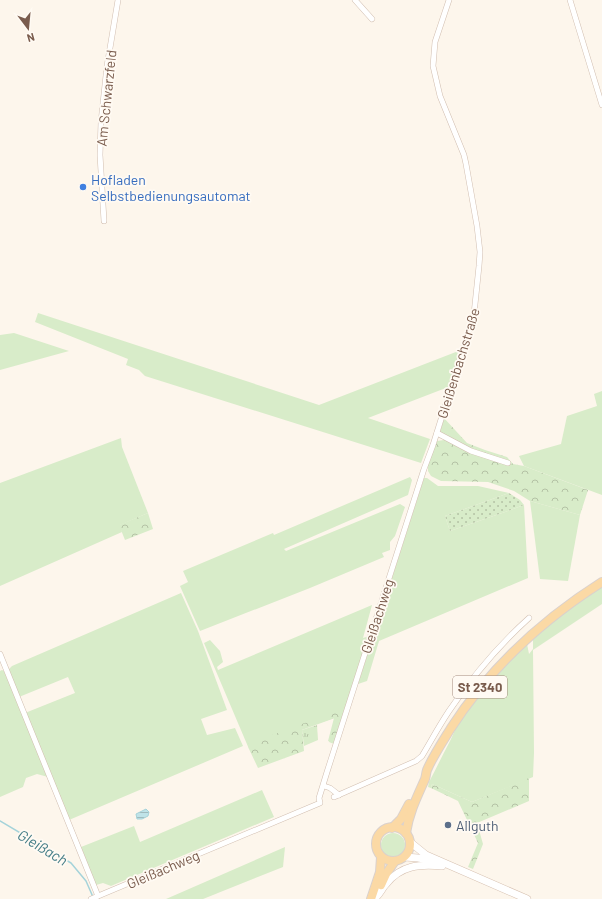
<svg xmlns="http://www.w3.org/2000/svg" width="602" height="899" font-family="Barlow,sans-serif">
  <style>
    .grass { fill: #d8ecc9 }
    .forest { fill: url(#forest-crowns) }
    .park { fill: url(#park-tufts) }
    .garden { fill: url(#garden-dots) }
    .water { fill: url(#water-rules); stroke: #a5d3da }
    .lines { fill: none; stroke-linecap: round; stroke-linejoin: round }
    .stream { stroke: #a5d3da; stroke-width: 1.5 }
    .street-casing { stroke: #d1beb0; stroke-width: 6 }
    .secondary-casing { stroke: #d6c0b0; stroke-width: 8 }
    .primary-casing { stroke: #dad1cd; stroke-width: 10 }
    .street { stroke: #fff; stroke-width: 5 }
    .secondary { stroke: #fff; stroke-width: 7 }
    .primary { stroke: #fbd9a5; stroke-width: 8 }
    .shop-dot { fill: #3f7fe0; stroke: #fffaf3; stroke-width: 1.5 }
    .service-dot { fill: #5c6f8a; stroke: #fffaf3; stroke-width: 1.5 }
    .labels { text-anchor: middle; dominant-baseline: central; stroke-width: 3.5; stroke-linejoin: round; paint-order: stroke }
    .shield { fill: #fffaf3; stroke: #a28b7f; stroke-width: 1 }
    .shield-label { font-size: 13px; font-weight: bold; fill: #7a5c4d }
    .street-label { font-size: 14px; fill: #7a5c4d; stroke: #fffaf3 }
    .shop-label { font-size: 14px; fill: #366cbe; stroke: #fffaf3; text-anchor: start }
    .service-label { font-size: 14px; fill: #4e5e75; stroke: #fffaf3; text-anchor: start }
    .water-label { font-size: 15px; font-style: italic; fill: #437c86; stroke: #fffaf3 }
  </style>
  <defs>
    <pattern id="forest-crowns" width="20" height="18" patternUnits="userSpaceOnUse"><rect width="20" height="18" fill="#d8ecc9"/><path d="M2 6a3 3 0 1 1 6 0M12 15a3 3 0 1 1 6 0" fill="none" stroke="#b4c2a5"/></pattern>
    <pattern id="park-tufts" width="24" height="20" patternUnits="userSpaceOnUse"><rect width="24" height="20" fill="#d8ecc9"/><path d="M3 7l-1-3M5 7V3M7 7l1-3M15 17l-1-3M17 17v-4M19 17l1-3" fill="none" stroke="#b4c2a5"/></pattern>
    <pattern id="garden-dots" width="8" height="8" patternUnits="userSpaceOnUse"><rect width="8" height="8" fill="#d8ecc9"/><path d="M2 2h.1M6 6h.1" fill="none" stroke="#b4c2a5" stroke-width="1.8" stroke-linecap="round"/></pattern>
    <pattern id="water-rules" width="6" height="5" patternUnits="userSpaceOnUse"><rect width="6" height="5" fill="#bfe3e8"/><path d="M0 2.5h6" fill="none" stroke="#a0bbbe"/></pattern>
  </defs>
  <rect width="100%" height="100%" fill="#fdf6ec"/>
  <g class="grass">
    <polygon points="38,313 319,405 461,350 451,386 368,418 430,439 421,463 145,376 139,370 126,365 128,359 35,322"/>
    <polygon points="14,333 69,351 0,370 0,335"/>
    <polygon points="602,391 602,495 524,466 519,456 561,444 567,416 597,406 594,394"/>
    <polygon points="121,438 122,447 148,513 120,525 122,532 0,586 0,483"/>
    <polygon points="410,477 412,480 408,495 284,549 286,551 400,504 405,507 395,536 390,542 390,550 382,553 384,557 310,588 200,631 180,586 188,582 183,571 273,533 274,535"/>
    <polygon points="424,478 427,478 438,486 478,486 509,493 445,516 450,531 505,512 524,505 528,578 379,641 367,681 358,684"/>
    <polygon points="530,501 580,515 568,581 540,579"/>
    <path d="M 602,586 L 602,604 L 533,650 L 534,753 L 533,777 L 472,802 L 432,784 L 431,788 L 428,787 L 429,782 C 436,769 442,756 449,743 C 453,736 455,728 460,721 C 479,692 502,668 527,644 L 529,654 L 533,649 L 533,640 C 554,619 578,603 602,586 Z"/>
    <polygon points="181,593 198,631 227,710 201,719 207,735 235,728 243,746 69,820 25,713 75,693 68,677 19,697 10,675 9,669 12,666"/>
    <polygon points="372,605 363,638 369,636 334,744 329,742 335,718 249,749 204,643 210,640 220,651 223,662 217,667 218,670"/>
    <polygon points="2,670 4,671 48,777 37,774 26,778 23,787 0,797 0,671"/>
    <polygon points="262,790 274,817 111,886 103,883 96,885 81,847 134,826 140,842"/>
    <circle cx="393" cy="845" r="12"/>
    <polygon points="285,847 283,867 203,899 166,899"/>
  </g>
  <g class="forest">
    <polygon points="444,418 467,443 485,450 507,457 513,464 524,466 588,490 580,515 530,501 514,491 488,482 441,481 431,476 428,471 428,463 437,441 444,440 446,436 440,432"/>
    <polygon points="148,513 153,529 125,540 119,525"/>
    <polygon points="345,708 334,743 328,741 334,718 302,729 304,751 258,768 249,749 248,744"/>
    <polygon points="529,778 529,801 477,823 483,844 473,869 468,867 478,843 458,801 431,788 432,784 472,802"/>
  </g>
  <polygon class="park" points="317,725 318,740 304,746 302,730"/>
  <polygon class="garden" points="509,493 520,500 524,505 505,512 450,531 445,516"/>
  <polygon class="water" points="146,809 149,812 148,816 142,819 137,819 136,814"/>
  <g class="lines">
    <polyline class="stream" points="0,821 71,863 86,881 93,897"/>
    <defs>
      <g id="street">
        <polyline points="355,0 372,19"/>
        <polyline points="570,0 602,105"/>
        <polyline points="104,221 100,155 101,122 107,66 118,0"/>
        <polyline points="437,433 471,451 508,463"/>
        <polyline points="0,654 98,896"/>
        <polyline points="324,786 330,788 339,795"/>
        <path d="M 334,797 L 416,761 L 422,756 C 431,741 439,726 449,711 C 472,677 499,645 529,618"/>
        <polyline points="91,899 320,803 319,798 327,772 424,469 433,445 474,314 479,266 480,252 477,226 466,164 464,155 440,96 433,66 435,42 449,0"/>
      </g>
      <g id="secondary">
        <polyline points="410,842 426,855 527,899"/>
        <polyline points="405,857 418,858 430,860"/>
        <path d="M 375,898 C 380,894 382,888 386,884 C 401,865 420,864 442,866"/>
      </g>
      <g id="primary">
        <circle cx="393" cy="844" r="17"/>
        <polyline points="392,828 401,819 409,804"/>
        <path d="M 406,833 C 409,813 417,797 425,779 C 426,776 426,773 427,770 C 433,756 443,741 451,728 C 490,668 542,620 602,582"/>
        <polyline points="381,885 386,874 395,861"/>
        <polyline points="371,899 380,872 381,857"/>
      </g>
    </defs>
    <use href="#street" class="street-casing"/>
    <use href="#secondary" class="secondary-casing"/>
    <use href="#primary" class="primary-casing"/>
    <use href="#street" class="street"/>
    <use href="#secondary" class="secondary"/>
    <use href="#primary" class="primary"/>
  </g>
  <circle class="shop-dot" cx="83" cy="187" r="4"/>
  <circle class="service-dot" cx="448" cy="825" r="4"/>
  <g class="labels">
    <rect class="shield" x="453" y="676" width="54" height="22" rx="3"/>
    <g class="shield-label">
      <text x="480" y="687">St 2340</text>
    </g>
    <g class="street-label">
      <text transform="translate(106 98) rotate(-84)">Am Schwarzfeld</text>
      <text transform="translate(458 363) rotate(-73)">Gleißenbachstraße</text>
      <text transform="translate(377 616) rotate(-72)">Gleißachweg</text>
      <text transform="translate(163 869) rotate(-23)">Gleißachweg</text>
    </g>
    <g class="shop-label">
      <text x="91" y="179">Hofladen<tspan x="91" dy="16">Selbstbedienungsautomat</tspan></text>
    </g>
    <g class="service-label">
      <text x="456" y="825">Allguth</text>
    </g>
    <g class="water-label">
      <text transform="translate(43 847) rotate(31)">Gleißach</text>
    </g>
  </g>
  <g transform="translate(28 28) rotate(164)" stroke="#fffaf3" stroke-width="3" paint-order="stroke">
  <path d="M0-3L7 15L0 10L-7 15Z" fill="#7a5c4d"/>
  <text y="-6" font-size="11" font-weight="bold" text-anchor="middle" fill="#7a5c4d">N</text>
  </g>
</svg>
